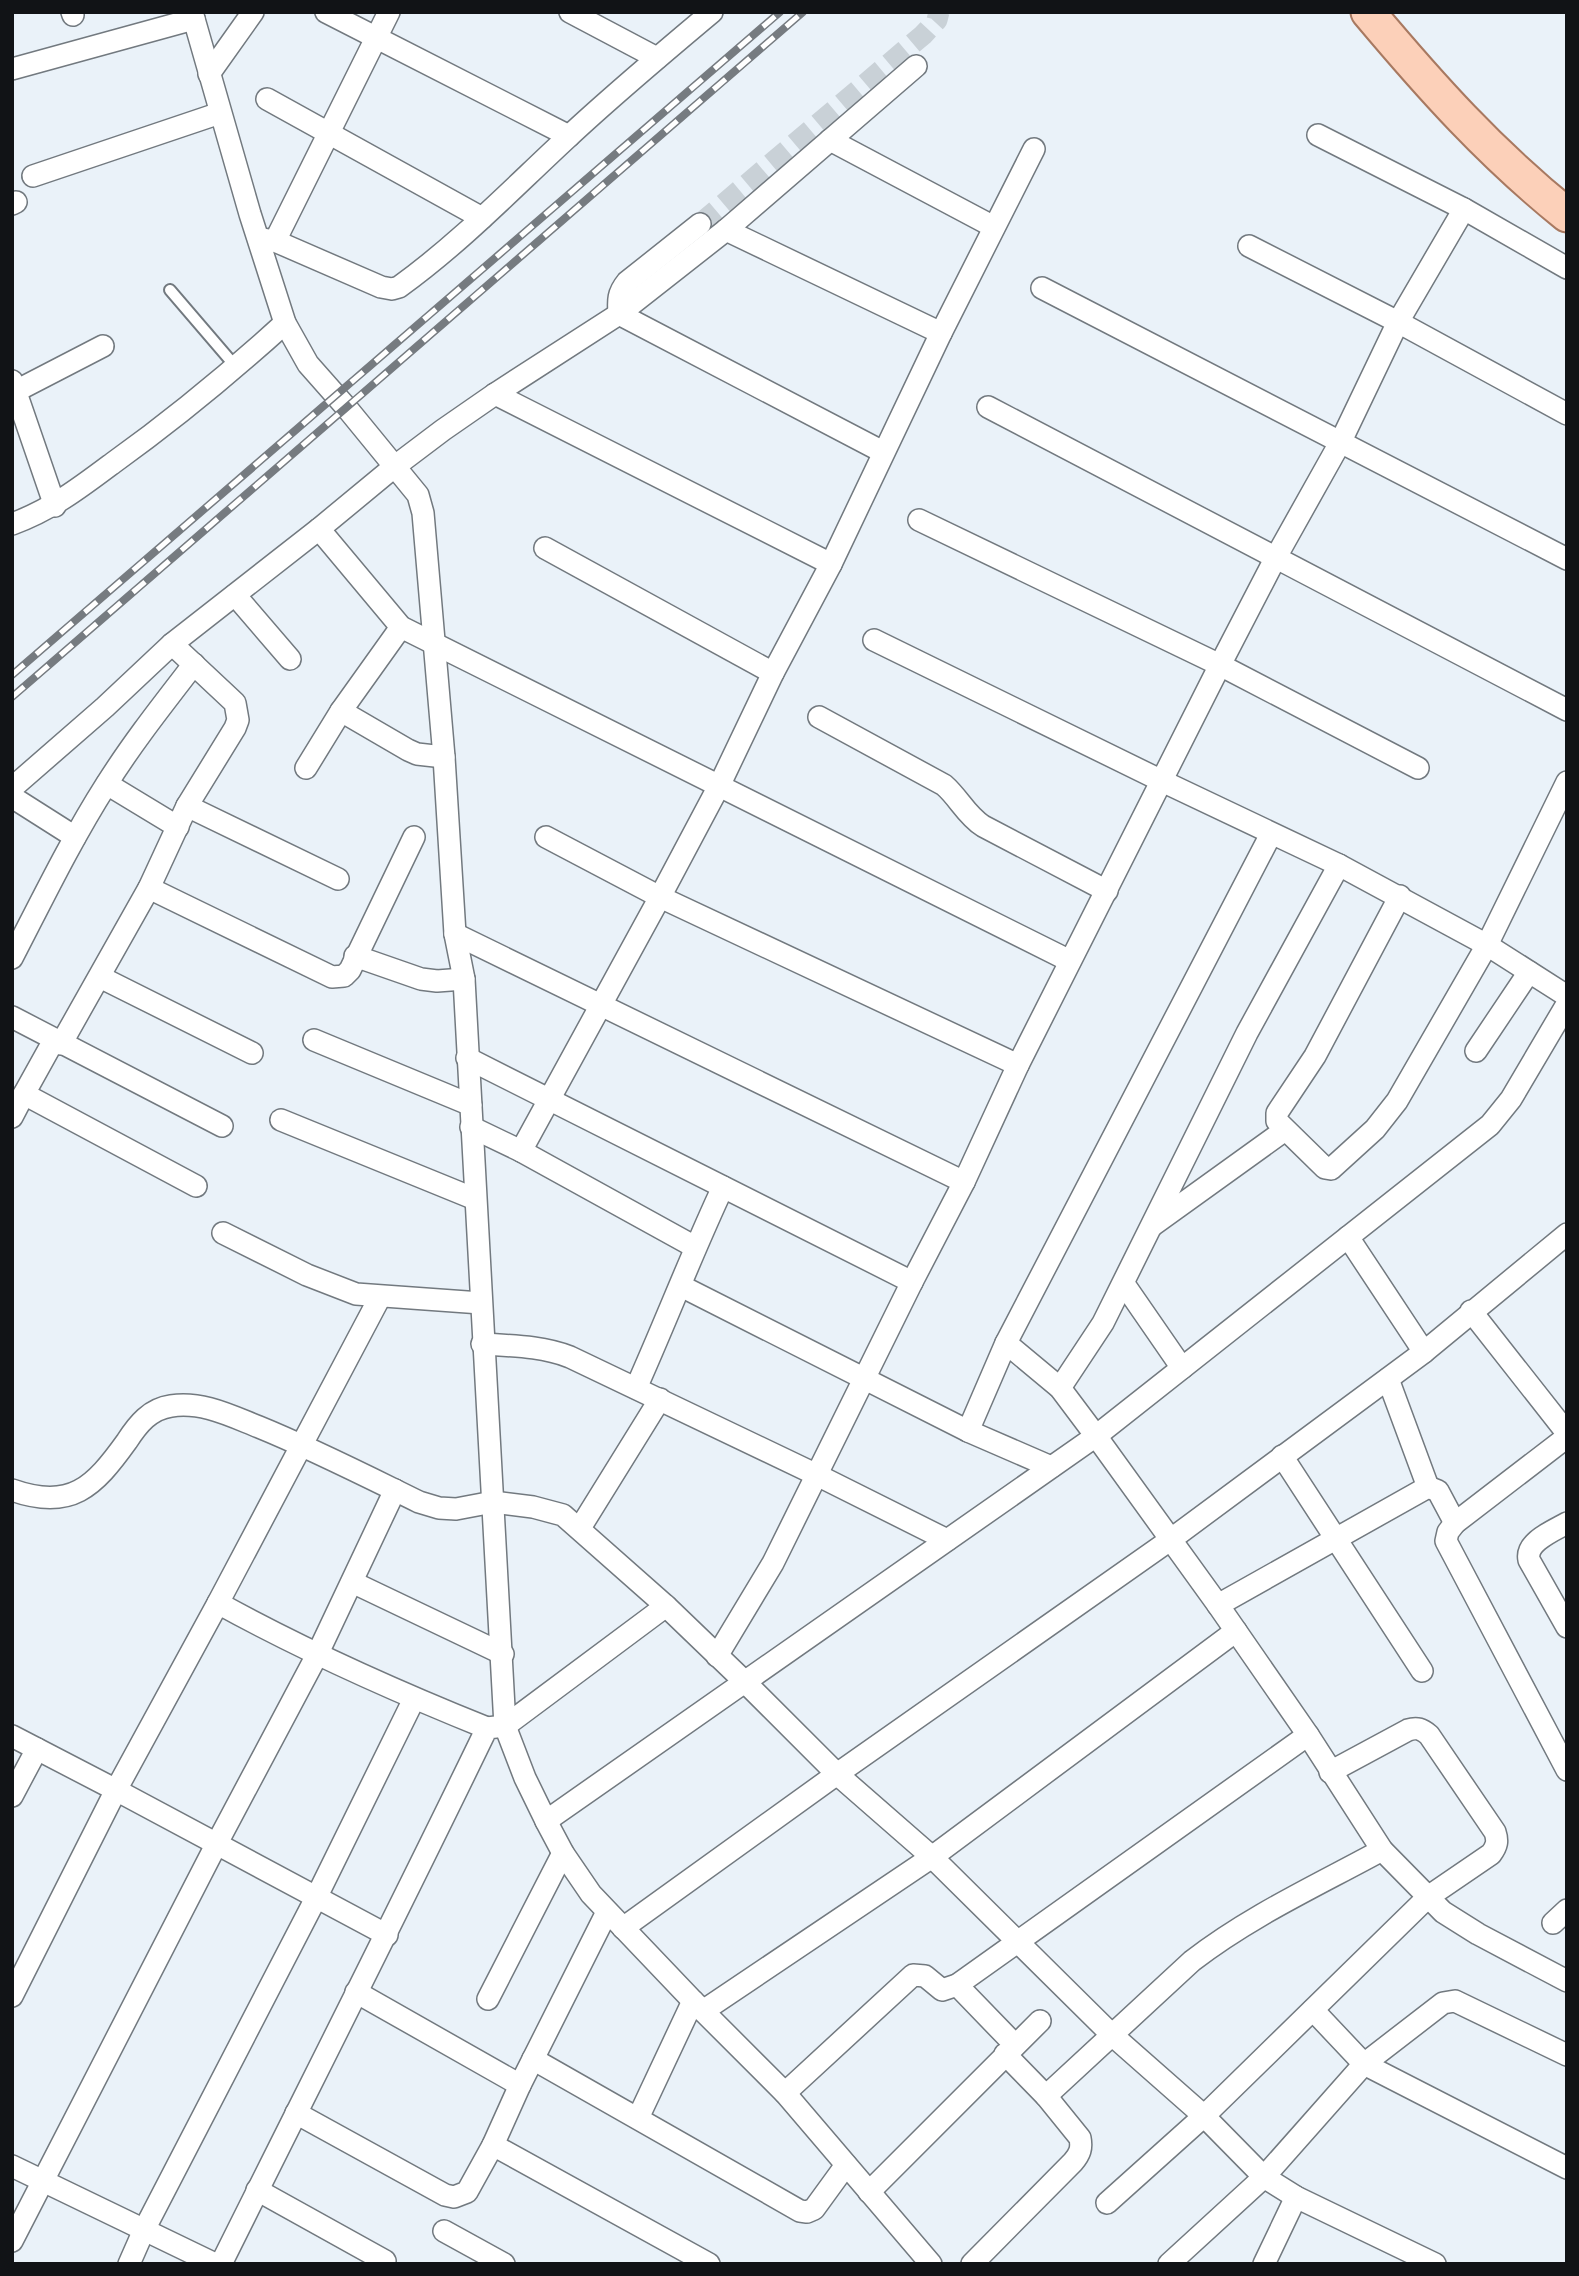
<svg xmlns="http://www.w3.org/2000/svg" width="1579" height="2276" font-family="Roboto,sans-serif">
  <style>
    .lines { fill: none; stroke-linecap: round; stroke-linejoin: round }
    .street-tunnel { stroke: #c9d1d7; stroke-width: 21; stroke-dasharray: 21 10; stroke-linecap: butt }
    .lane-casing { stroke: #72797f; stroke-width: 14 }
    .street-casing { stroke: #72797f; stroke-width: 24 }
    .primary-casing { stroke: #a87961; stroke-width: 37 }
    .lane { stroke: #fff; stroke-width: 10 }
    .street { stroke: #fff; stroke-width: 21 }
    .primary { stroke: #fcd0b9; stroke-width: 33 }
    .rail-casing { stroke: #767b80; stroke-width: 8 }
    .rail { stroke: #fff; stroke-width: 5; stroke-dasharray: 16; stroke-linecap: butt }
  </style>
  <rect width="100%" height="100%" fill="#eaf2f9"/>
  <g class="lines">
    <polyline class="street-tunnel" points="700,224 923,35 937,20 939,12"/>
    <defs>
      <polyline id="lane" points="170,290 236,367"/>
      <g id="street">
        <polyline points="72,12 73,15"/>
        <polyline points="192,12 250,214 285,323 308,364 346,407 418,495 423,513 444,757 455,934 464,979 505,1726 525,1778 546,1821 563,1853 591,1894 693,2001 785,2093 931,2264"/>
        <polyline points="326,12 569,136"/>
        <polyline points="570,12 657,58"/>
        <polyline points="12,69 194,19"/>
        <polyline points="209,74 253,12"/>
        <polyline points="267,99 482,218"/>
        <polyline points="1318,135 1464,209 1567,268"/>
        <polyline points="830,140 994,227"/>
        <polyline points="33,176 220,113"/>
        <polyline points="12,204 16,202"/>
        <path d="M 700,224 L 627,282 C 618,293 618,300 619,314 L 883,452"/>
        <polyline points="726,230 941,333"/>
        <polyline points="263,239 275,241 389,12"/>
        <path d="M 275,241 L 381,287 L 392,289 L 399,287 C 460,243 512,189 567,138 C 614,94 663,53 712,12"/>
        <polyline points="1249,246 1398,322 1567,414"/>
        <polyline points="1042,288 1567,559"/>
        <polyline points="12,381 55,506"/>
        <polyline points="16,391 103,346"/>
        <polyline points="495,394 831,564"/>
        <polyline points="988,407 1567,710"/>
        <polyline points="919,520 1220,665 1418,768"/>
        <path d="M 12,524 C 51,510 81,487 113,463 C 173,420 230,373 285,323"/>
        <polyline points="319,529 401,627 1070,961"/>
        <polyline points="545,548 773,673"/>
        <polyline points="235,595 290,659"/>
        <polyline points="874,640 1162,781 1339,865 1487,945 1567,996"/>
        <polyline points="341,711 408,750 417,754 444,757"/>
        <path d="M 819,717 L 944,785 C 959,798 966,815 983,826 L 1107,891"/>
        <polyline points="306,768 341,711 401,627"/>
        <polyline points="107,784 178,827"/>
        <polyline points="12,788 105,707 172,644 319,529 394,467 443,430 495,394 619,314 726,230 916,66"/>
        <polyline points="12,797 75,837"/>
        <polyline points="187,806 338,879"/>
        <polyline points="546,837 660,897 1018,1065"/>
        <polyline points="149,888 332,977 344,976 350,970 414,837"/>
        <polyline points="1400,896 1315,1056 1277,1113 1277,1121 1325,1168 1331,1169 1375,1129 1397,1101 1487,945 1567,782"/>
        <polyline points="455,934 964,1182"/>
        <polyline points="355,956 421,979 437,981 464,979"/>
        <path d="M 12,958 C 42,900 71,840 106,785 C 133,742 164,703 194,664"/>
        <polyline points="100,977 252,1053"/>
        <polyline points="12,1017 222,1126"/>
        <polyline points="54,1040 24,1094 196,1186"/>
        <polyline points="314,1040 471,1105"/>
        <polyline points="61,1044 149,888 187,806 235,728 238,720 235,703 172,644"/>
        <polyline points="1476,1051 1529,972"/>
        <polyline points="467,1058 912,1282"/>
        <polyline points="12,1117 24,1094"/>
        <polyline points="281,1120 475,1199"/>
        <polyline points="471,1127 521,1151 695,1247"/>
        <polyline points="521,1151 660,897 720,784 773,673 831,564 941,333 1034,149"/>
        <polyline points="1153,1225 1285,1130"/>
        <polyline points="223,1233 307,1275 356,1294 481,1303"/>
        <polyline points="1348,1237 1424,1352"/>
        <polyline points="1124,1284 1182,1368"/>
        <polyline points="681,1286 968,1431 1051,1467"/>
        <polyline points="1471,1311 1567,1433"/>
        <polyline points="1006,1343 1060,1388 1096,1436 1218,1605 1308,1735 1382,1850 1443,1912 1478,1934 1567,1981"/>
        <path d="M 482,1344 C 512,1346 542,1346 570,1357 L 817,1475 L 947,1540"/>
        <polyline points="1388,1379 1428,1487"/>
        <path d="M 636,1388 C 666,1321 692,1253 723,1187"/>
        <polyline points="1060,1388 1103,1323 1247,1033 1339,865"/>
        <polyline points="968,1431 1006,1343 1271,834"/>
        <polyline points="1567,1437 1455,1523 1448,1532 1446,1541 1567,1770"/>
        <polyline points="1282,1456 1422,1671"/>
        <path d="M 12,1490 C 71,1511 94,1487 127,1441 C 138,1424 150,1409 171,1406 C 202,1401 231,1416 259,1427 C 313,1449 366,1476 419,1502 L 439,1508 L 456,1509 L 493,1502 L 533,1507 L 563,1515 L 666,1606 L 745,1682 L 837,1774 L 932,1857 L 1111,2034 L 1204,2116 L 1264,2177 L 1296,2197 L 1435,2264"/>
        <path d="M 1567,1523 C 1553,1531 1525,1542 1529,1560 L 1567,1627"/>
        <polyline points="580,1528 660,1399"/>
        <polyline points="352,1582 503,1654"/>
        <polyline points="218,1603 380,1297"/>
        <polyline points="1218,1605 1428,1487 1438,1491 1455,1523"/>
        <polyline points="717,1656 773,1563 912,1282 964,1182 1018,1065 1220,665 1276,557 1341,441 1398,322 1464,209"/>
        <path d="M 12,1736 L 116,1790 L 218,1603 C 305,1651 395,1691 487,1728"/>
        <polyline points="12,1796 37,1749"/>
        <polyline points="546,1821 1096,1436 1490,1125 1511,1099 1567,1004"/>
        <polyline points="1553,1923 1567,1910"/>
        <polyline points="623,1928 837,1774 1170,1540 1424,1352 1567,1234"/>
        <polyline points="957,1985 1015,2045"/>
        <polyline points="356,1992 520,2085"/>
        <polyline points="12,1996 116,1790 387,1935"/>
        <polyline points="488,1999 563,1853"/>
        <polyline points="1313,2010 1364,2064 1567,2168"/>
        <polyline points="703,2011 932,1857 1236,1631"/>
        <polyline points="533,2059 800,2211 807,2212 814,2209 846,2165"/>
        <polyline points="785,2093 913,1975 925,1976 942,1990 957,1985 1308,1735"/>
        <path d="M 1046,2096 L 1192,1961 C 1250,1916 1318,1885 1382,1850"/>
        <polyline points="296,2113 445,2195 454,2197 467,2192 493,2145 520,2085 607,1912"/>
        <polyline points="638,2118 693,2001"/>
        <polyline points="493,2145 709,2264"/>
        <polyline points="12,2166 215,2264"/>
        <polyline points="257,2190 385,2261"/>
        <polyline points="869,2192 1040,2021"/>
        <path d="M 1107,2203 L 1204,2116 L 1428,1897 L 1491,1854 C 1497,1846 1498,1841 1495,1832 L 1429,1735 C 1422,1729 1417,1727 1408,1730 L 1330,1772"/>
        <polyline points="444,2231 504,2264"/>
        <polyline points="12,2241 216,1845 317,1655 395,1490"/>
        <polyline points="129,2264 144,2230 316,1898 414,1699"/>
        <path d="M 221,2264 C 310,2085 400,1908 487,1728 L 505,1726 L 666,1606"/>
        <path d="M 972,2264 L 1073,2162 C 1080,2154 1082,2148 1080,2138 L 1046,2096 L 1005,2054"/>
        <polyline points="1169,2264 1264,2177 1364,2064 1443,2003 1455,2001 1567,2055"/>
        <polyline points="1264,2264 1296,2197"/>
      </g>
      <path id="primary" d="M 1368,12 C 1431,87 1490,153 1567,215"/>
    </defs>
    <use href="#lane" class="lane-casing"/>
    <use href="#street" class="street-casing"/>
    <use href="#primary" class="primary-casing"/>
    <use href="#lane" class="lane"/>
    <use href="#street" class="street"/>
    <use href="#primary" class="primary"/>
    <defs>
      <g id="rail">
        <polyline points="12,675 780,12"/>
        <polyline points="12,697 803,12"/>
      </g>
    </defs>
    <use href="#rail" class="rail-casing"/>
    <use href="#rail" class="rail"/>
  </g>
  <rect width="1579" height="2276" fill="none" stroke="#111316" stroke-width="28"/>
</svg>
